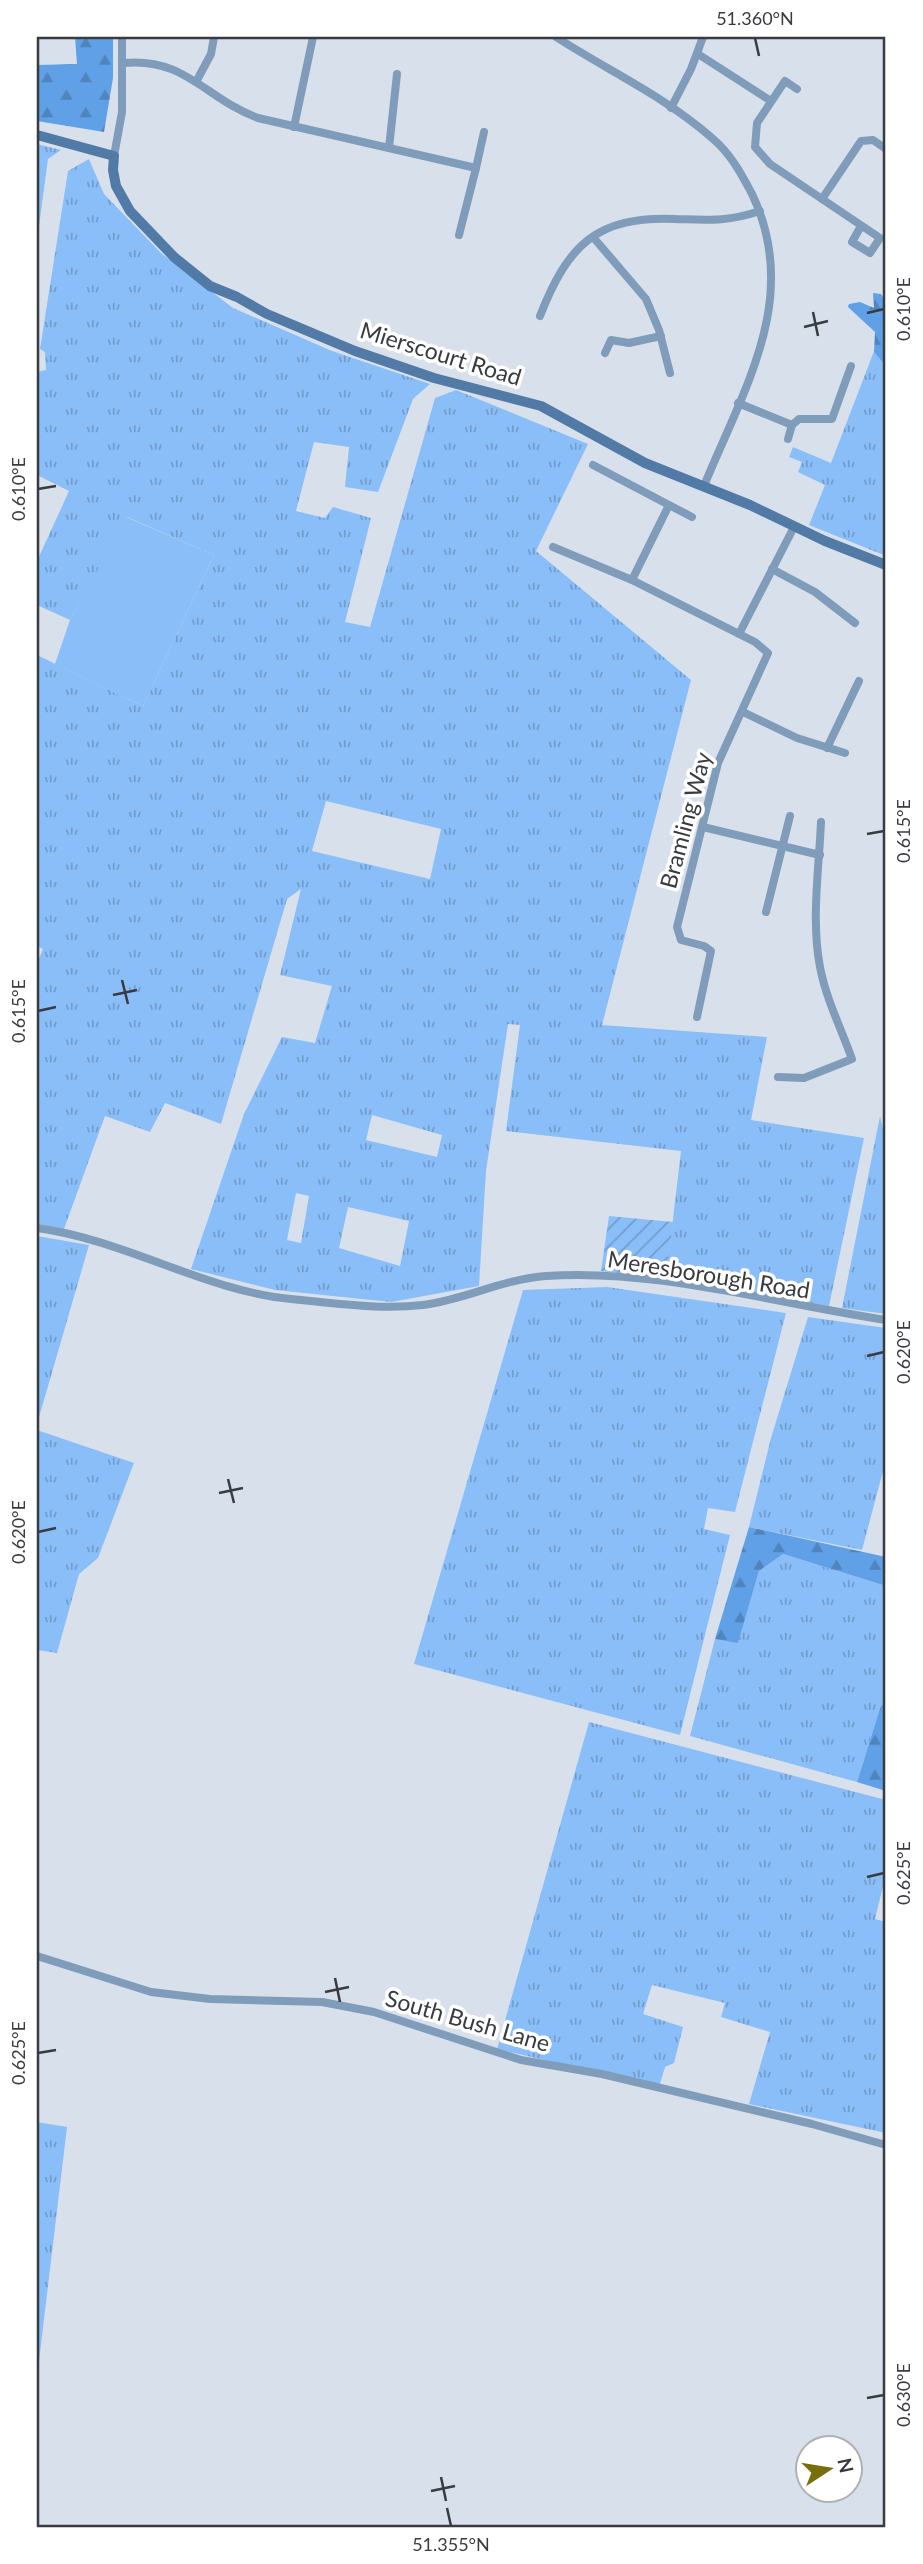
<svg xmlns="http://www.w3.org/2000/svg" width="923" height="2564" font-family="Lato,sans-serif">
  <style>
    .grass { fill: url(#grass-tufts); fill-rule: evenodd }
    .forest { fill: url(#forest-firs) }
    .garden { fill: url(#garden-furrows) }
    .pitch { fill: #8abef9 }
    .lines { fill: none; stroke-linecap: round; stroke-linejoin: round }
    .street { stroke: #809cbb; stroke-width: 8 }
    .secondary { stroke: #517aa7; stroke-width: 10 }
    .ticks { fill: none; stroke: #383b3f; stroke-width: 2.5 }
    .labels { text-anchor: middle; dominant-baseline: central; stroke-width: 7; stroke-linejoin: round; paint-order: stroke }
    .street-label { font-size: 23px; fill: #383b3f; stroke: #fff }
    .neatline { fill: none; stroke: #383b3f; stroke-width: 2.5 }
    .ticks-label { font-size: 18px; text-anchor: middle; fill: #383b3f }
  </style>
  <defs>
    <pattern id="grass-tufts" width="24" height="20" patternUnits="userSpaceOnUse" patternTransform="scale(1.75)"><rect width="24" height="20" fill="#8abef9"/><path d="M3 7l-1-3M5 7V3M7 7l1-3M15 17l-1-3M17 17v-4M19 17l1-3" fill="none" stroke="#729ccb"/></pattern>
    <pattern id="forest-firs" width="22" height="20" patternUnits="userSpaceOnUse" patternTransform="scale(1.75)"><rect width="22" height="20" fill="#60a0e7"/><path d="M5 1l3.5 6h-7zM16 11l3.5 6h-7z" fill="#5084bd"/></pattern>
    <pattern id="garden-furrows" width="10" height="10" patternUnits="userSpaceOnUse" patternTransform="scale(1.75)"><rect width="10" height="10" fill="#8abef9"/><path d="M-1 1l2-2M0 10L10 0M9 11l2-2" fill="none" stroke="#729ccb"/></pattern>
  </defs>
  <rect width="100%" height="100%" fill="#d8e1eb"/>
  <g class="grass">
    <polygon points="37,144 61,150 48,159 37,241"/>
    <path d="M 89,159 L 104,194 L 161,253 L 233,308 L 332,351 L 430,384 L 413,399 L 378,492 L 345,487 L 349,447 L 314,442 L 296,511 L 325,518 L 333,507 L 371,518 L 345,622 L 370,627 L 435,398 L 456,390 L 588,444 L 536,551 L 691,680 L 602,1025 L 767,1037 L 751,1120 L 864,1138 L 829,1306 L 666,1278 L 681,1151 L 506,1131 L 520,1025 L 508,1024 L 486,1171 L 479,1286 L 391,1302 L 275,1290 L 191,1269 L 244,1114 L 282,1037 L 315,1043 L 332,986 L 280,975 L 301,889 L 287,899 L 221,1124 L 165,1103 L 150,1132 L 105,1116 L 64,1229 L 37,1224 L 37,963 L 43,949 L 37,946 L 37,655 L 143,706 L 214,555 L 127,517 L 70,620 L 37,605 L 37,561 L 69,491 L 37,475 L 37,372 L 46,370 L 45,352 L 40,349 L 68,171 ZM 326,801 L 441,829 L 430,879 L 312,851 ZM 372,1115 L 442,1135 L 437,1157 L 366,1140 ZM 296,1193 L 309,1196 L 301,1243 L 287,1240 ZM 348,1207 L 409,1221 L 400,1266 L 339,1248 Z"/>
    <polygon points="886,320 886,556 809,525 825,485 798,472 802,462 789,457 793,447 831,463"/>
    <polygon points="880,1116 886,1142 886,1314 842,1308"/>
    <polygon points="37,1236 89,1245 37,1424"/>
    <polygon points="607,1287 786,1313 735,1512 708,1508 704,1529 730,1535 680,1735 414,1664 523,1290"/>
    <polygon points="808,1317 886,1328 886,1460 862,1550 749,1527 771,1438"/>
    <polygon points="37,1430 134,1463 98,1558 79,1574 57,1653 37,1650"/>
    <polygon points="783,1554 886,1586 886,1706 881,1705 857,1782 690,1736 715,1639 738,1642 759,1571"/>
    <polygon points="589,1722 886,1800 886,1874 875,1919 886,1922 886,2133 749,2104 770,2032 721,2017 725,2003 652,1985 643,2014 683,2027 674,2063 665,2067 659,2087 497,2049"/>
    <polygon points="37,2122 67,2127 37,2378"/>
  </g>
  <g class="forest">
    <polygon points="75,37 113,37 113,78 104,132 37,121 37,65 77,64"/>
    <polygon points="873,293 881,294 886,302 886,366 874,352 875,332 848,307 849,304 860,302 874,308"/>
    <polygon points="749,1527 886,1557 886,1586 783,1554 759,1571 738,1643 715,1639"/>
    <polygon points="881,1705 886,1706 886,1791 857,1782"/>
  </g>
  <polygon class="garden" points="609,1216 673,1222 666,1278 601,1271"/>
  <polygon class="pitch" points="126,517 214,555 143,706 55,664 70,620"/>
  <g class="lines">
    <g class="street">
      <path d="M 556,37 C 607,70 666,97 712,138 C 730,153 741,173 752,194 C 802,298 743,390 704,486"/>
      <polyline points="698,54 771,101"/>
      <path d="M 124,63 C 185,57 206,99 258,118 L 476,168 L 484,132"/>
      <polyline points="196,82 211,54 214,37"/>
      <polyline points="797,89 785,81 757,123 755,147 770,164 880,238 870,253 852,242 861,226"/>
      <polyline points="671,108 691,69 703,37"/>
      <polyline points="294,127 313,37"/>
      <polyline points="389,148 397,74"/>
      <polyline points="114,156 122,112 122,37"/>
      <polyline points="822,199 861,141 873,140 886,149"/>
      <polyline points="459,235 476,168"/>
      <polyline points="593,237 646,299 659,330 670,373"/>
      <path d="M 540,316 C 568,245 596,216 675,219 C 708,220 727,222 760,211"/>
      <polyline points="605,353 611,340 629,343 661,336"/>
      <polyline points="738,403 792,425"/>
      <polyline points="788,439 792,425 799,419 832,419 851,366"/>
      <polyline points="593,465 669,505 632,580"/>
      <polyline points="669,505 692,517"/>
      <polyline points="553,547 632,580 755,642 768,653 718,763 677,927 681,940 704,946 711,951 697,1017"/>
      <polyline points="772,569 815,592 855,623"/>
      <polyline points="739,634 794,527"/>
      <polyline points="743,712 797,738 845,753"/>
      <polyline points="827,748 859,681"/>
      <polyline points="703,827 820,855"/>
      <polyline points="766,912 790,816"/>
      <path d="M 778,1077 L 804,1078 L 852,1059 C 841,1028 826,999 820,967 C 811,920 819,869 821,822"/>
      <path d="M 37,1228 C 126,1240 205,1291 291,1299 C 334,1303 379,1310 423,1305 C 464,1300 503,1279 546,1276 C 653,1268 780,1304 886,1320"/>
      <polyline points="37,1956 151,1992 210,1999 322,2002 374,2012 521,2060 602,2074 812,2124 886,2145"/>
    </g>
    <polyline class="secondary" points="37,135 114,156 113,170 116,186 130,211 174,257 210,286 237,297 267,314 355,351 434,378 541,406 645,463 750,505 825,541 886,565"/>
  </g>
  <path class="ticks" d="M 755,38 L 759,56M 813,312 L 818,336M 867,313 L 884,309M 804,327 L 828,321M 38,489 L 56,486M 867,834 L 884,831M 122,980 L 128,1004M 113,995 L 137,990M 38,1011 L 56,1007M 867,1356 L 884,1352M 228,1479 L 234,1503M 219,1493 L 243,1488M 38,1532 L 56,1528M 867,1877 L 884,1873M 335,1978 L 340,2002M 325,1992 L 349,1987M 38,2053 L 56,2050M 867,2398 L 884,2395M 441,2477 L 446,2501M 431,2491 L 455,2486M 447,2508 L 451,2526"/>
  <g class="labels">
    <g class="street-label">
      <text transform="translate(441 353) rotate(17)">Mierscourt Road</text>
      <text transform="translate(685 820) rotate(-75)">Bramling Way</text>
      <text transform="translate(709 1274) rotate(9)">Meresborough Road</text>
      <text transform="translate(468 2020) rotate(16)">South Bush Lane</text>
    </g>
  </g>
  <rect width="923" height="2564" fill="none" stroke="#ffffff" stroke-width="77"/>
  <g transform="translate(829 2469) rotate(78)"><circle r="33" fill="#ffffff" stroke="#afb1b2" stroke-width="2"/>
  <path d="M0-5L12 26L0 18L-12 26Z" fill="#796e0c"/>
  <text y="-10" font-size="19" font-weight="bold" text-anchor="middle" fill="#383b3f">N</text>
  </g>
  <rect x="38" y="38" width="846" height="2488" class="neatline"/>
  <g class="ticks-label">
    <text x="755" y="25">51.360°N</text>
    <text transform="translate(904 309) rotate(-90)" y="6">0.610°E</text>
    <text transform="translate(19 489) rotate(-90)" y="6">0.610°E</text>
    <text transform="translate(904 831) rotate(-90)" y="6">0.615°E</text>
    <text transform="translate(19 1011) rotate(-90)" y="6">0.615°E</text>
    <text transform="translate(904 1352) rotate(-90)" y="6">0.620°E</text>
    <text transform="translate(19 1532) rotate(-90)" y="6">0.620°E</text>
    <text transform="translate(904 1873) rotate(-90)" y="6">0.625°E</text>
    <text transform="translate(19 2053) rotate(-90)" y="6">0.625°E</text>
    <text transform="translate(904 2395) rotate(-90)" y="6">0.630°E</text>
    <text x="451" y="2551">51.355°N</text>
  </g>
</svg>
